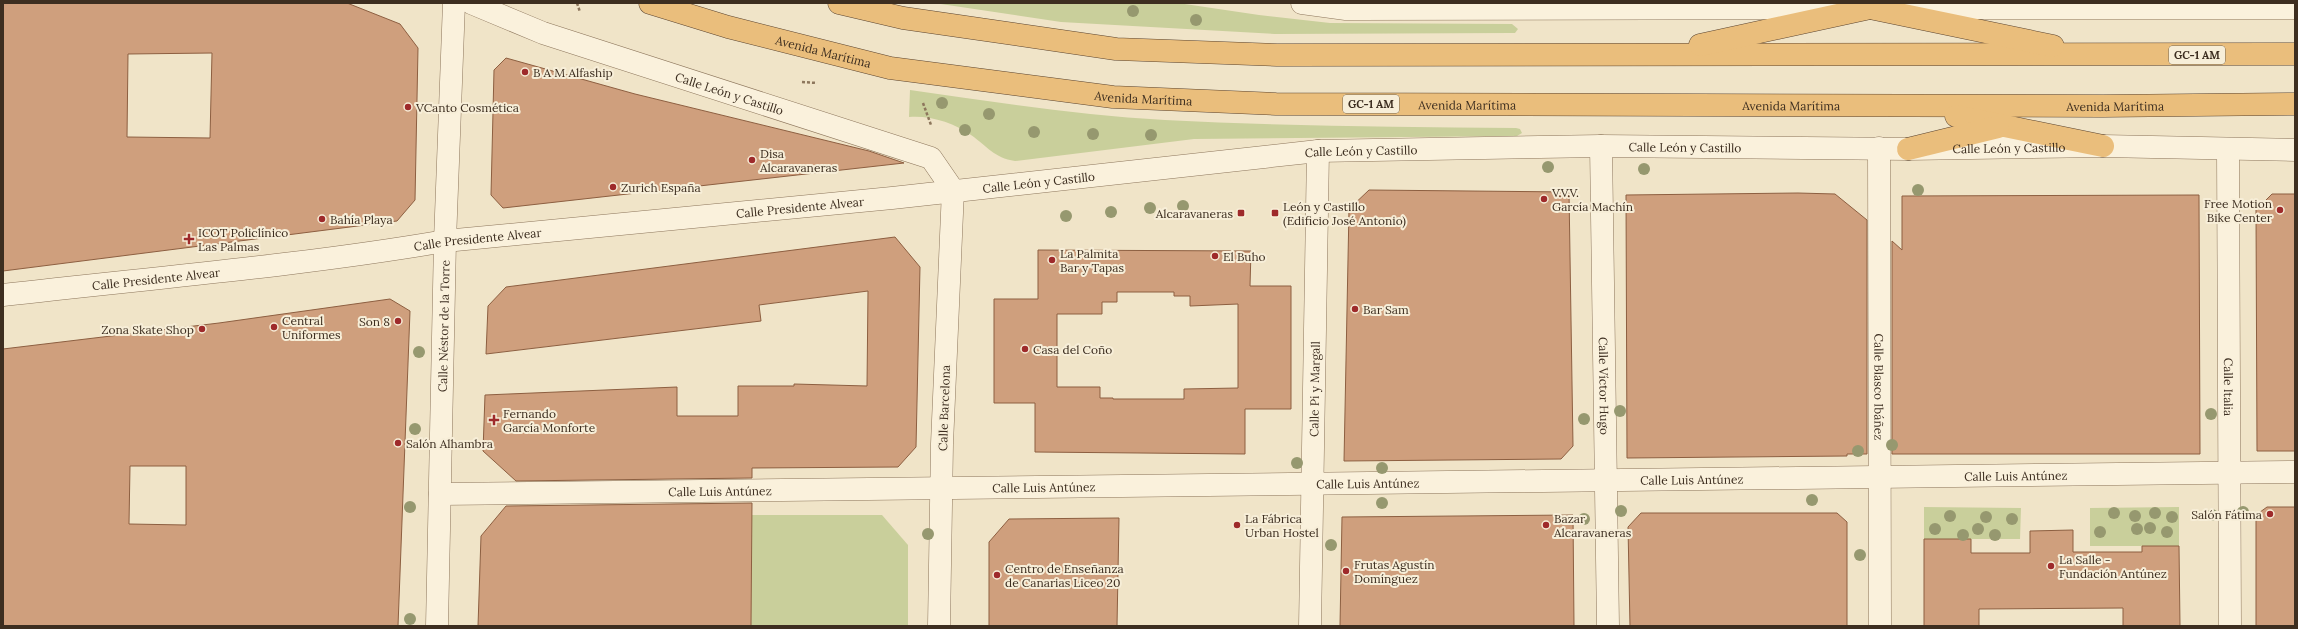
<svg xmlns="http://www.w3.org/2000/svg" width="2298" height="629" font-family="Lora,serif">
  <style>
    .green { fill: #c9cf9b }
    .building { fill: #cf9f7d; stroke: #8d5f41; fill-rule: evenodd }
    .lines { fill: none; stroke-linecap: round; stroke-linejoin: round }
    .minor-casing { stroke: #8d765c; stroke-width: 23 }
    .tertiary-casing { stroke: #8d765c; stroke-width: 23 }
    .trunk-casing { stroke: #5b4430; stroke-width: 23 }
    .path { stroke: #8d765c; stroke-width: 2.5; stroke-dasharray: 3 2; stroke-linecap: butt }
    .minor { stroke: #faf1dc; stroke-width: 22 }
    .tertiary { stroke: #faf1dc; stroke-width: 22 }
    .trunk { stroke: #eabe7c; stroke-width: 22 }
    .tree { fill: #96986f }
    .poi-dot { fill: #9e2a2b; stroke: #f7eed8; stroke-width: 1.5 }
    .labels { text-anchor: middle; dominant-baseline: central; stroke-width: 4; stroke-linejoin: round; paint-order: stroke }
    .shield { fill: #f7eed8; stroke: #756857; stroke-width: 1 }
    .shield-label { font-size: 11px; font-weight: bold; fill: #3d2e20 }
    .street-label { font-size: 12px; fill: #3d2e20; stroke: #f7eed8 }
    .poi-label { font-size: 12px; fill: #3d2e20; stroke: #f7eed8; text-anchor: start }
  </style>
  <rect width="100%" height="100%" fill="#f0e4c8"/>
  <g class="green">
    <polygon points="934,3 1178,3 1259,15 1330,23 1512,24 1518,29 1515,33 1510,33 1275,34 1061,22"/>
    <path d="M 910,90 C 994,102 1079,115 1165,120 C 1282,126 1399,127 1516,128 L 1520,129 L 1522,133 L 1517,136 L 1194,139 L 1015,161 C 994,158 987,146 971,135 C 955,123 929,115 909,117 Z"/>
    <polygon points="1924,507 2021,508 2020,539 1924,539"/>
    <polygon points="2179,507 2179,546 2090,546 2090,508"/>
    <polygon points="752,515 882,515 908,545 908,626 751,626"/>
  </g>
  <g class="building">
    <path d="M 3,3 L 347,3 L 400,24 L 418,48 L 415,200 L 397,221 L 3,271 ZM 212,53 L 210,138 L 127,137 L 128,54 Z"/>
    <polygon points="506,58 635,94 869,151 904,163 503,208 491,195 494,70"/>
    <polygon points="1369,190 1569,192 1573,446 1561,459 1344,461 1349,209"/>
    <polygon points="1798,193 1835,194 1867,220 1867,454 1847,454 1847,456 1627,458 1626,195"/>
    <polygon points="2272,194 2295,194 2295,451 2257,451 2256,210"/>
    <polygon points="2199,195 2200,454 1892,454 1892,241 1902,250 1902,196"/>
    <polygon points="895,237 920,267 916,447 898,467 752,468 752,478 516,481 483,451 485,395 677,387 677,416 738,416 738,386 794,386 794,384 867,386 868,291 759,305 761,321 486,354 488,306 506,287"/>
    <path d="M 1038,250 L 1251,251 L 1250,286 L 1291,286 L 1291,409 L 1245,409 L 1245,454 L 1035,452 L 1035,403 L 994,403 L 994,299 L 1038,299 ZM 1117,292 L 1174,292 L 1174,296 L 1190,296 L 1190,306 L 1238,304 L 1238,388 L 1184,389 L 1184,399 L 1113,399 L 1113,398 L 1100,398 L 1100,387 L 1057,387 L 1057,314 L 1102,314 L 1102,302 L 1117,302 Z"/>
    <path d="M 390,299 L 410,311 L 398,626 L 3,626 L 3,349 L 219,323 ZM 130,466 L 186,466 L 186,525 L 129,524 Z"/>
    <polygon points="752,503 751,626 478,626 481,536 506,506"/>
    <polygon points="2267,507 2295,507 2295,626 2256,626 2256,515"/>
    <polygon points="1641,513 1837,513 1847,522 1847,626 1630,626 1628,527"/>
    <polygon points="1573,515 1574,626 1340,626 1342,517"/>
    <polygon points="1119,518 1117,626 989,626 989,542 1009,519"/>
    <polygon points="2073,530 2073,552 2142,552 2142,546 2179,546 2180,626 2123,626 2123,608 1979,609 1979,626 1924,626 1924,539 1971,539 1971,553 2030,553 2030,531"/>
  </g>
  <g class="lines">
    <defs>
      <g id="minor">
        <path id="s1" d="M 471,3 L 543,33 L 931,158 L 953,190 L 942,444 L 939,626"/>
        <path id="s2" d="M 1601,146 L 1608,626"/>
        <path id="s3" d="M 1879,148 L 1880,626"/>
        <path id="s4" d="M 2228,149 L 2230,626"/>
        <path id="s5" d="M 440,494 L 2295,472"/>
        <path id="s6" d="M 437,626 L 445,241 L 454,3"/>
        <path id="s7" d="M 1310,626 L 1318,151"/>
      </g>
      <g id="tertiary">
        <polyline points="1302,3 1346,9 1847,8"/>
        <polyline points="1897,8 2295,8"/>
        <path id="s8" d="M 3,295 C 150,278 299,266 445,241 L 892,198 L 1318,151 L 1601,146 L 1908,149 L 2103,146 L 2295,150"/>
      </g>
      <g id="trunk">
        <path id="s9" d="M 650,3 L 728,27 L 890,68 L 1113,97 L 1276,104 L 2103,106 L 2295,104"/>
        <polyline points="839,3 903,18 1116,49 1277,55 2295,54"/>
        <polyline points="1700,45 1870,8 2053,46"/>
        <polyline points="1956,116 2103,146"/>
        <polyline points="1908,149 1998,127"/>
      </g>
    </defs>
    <use href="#minor" class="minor-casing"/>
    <use href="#tertiary" class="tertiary-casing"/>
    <use href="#trunk" class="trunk-casing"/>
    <g class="path">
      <polyline points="577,3 580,12"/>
      <polyline points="802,82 817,83"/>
      <polyline points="923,103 931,125"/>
    </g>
    <use href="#minor" class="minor"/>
    <use href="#tertiary" class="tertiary"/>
    <use href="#trunk" class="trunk"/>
  </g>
  <g class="tree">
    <circle cx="1133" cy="11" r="6"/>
    <circle cx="1196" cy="20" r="6"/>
    <circle cx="942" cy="103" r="6"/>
    <circle cx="989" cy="114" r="6"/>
    <circle cx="965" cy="130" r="6"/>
    <circle cx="1034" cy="132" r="6"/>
    <circle cx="1093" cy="134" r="6"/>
    <circle cx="1151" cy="135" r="6"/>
    <circle cx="1548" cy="167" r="6"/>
    <circle cx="1644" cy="169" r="6"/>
    <circle cx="1918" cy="190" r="6"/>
    <circle cx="1183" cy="206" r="6"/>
    <circle cx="1150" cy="208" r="6"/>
    <circle cx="1111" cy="212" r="6"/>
    <circle cx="1066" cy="216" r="6"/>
    <circle cx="419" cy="352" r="6"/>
    <circle cx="1620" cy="411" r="6"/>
    <circle cx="2211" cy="414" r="6"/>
    <circle cx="1584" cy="419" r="6"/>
    <circle cx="415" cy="429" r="6"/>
    <circle cx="1892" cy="445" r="6"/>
    <circle cx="1858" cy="451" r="6"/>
    <circle cx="1297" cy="463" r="6"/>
    <circle cx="1382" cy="468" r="6"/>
    <circle cx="1812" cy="500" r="6"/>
    <circle cx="1382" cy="503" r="6"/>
    <circle cx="410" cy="507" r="6"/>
    <circle cx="1621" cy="511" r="6"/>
    <circle cx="2243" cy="512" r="6"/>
    <circle cx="2114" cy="513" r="6"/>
    <circle cx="2155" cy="513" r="6"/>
    <circle cx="2212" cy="515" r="6"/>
    <circle cx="1950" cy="516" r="6"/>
    <circle cx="2135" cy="516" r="6"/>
    <circle cx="1986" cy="517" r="6"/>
    <circle cx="2172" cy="517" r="6"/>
    <circle cx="1584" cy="519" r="6"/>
    <circle cx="2012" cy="519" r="6"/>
    <circle cx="2150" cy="528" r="6"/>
    <circle cx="1935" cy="529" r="6"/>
    <circle cx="1978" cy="529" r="6"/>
    <circle cx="2137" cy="529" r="6"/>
    <circle cx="2100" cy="532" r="6"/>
    <circle cx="2167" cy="532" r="6"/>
    <circle cx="928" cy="534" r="6"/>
    <circle cx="1963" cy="535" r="6"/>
    <circle cx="1995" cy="535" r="6"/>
    <circle cx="1331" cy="545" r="6"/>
    <circle cx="1860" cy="555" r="6"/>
    <circle cx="410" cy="619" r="6"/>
  </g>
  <g class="poi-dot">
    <circle cx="525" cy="72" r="4"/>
    <circle cx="408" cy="107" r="4"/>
    <circle cx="752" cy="160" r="4"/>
    <circle cx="613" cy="187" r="4"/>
    <circle cx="1544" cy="199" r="4"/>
    <circle cx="2280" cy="210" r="4"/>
    <rect x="1237" y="209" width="8" height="8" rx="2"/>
    <rect x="1271" y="209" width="8" height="8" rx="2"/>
    <circle cx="322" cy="219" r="4"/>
    <path d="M187 233h4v4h4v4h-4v4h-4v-4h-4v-4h4z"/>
    <circle cx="1215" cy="256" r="4"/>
    <circle cx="1052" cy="260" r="4"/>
    <circle cx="1355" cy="309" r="4"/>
    <circle cx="398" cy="321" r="4"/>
    <circle cx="274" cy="327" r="4"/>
    <circle cx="202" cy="329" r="4"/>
    <circle cx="1025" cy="349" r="4"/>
    <path d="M492 414h4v4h4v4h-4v4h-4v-4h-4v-4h4z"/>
    <circle cx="398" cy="443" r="4"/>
    <circle cx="2270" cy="514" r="4"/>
    <circle cx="1237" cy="525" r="4"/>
    <circle cx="1546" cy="525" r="4"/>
    <circle cx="2051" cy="566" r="4"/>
    <circle cx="1346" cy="571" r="4"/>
    <circle cx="997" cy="575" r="4"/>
  </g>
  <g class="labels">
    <g class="shield">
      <rect x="2169" y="46" width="56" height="18" rx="3"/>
      <rect x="1343" y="95" width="56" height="18" rx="3"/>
    </g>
    <g class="shield-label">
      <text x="2197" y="55">GC-1 AM</text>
      <text x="1371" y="104">GC-1 AM</text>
    </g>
    <g class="street-label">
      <text stroke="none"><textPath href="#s9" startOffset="180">Avenida Marítima</textPath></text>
      <text stroke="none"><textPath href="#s1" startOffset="274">Calle León y Castillo</textPath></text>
      <text stroke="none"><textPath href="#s9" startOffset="504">Avenida Marítima</textPath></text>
      <text stroke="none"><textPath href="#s9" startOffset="828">Avenida Marítima</textPath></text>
      <text stroke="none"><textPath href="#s9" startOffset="1152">Avenida Marítima</textPath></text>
      <text stroke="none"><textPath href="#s9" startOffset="1476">Avenida Marítima</textPath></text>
      <text stroke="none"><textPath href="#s8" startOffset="1690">Calle León y Castillo</textPath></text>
      <text stroke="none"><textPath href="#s8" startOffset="2014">Calle León y Castillo</textPath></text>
      <text stroke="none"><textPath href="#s8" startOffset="1366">Calle León y Castillo</textPath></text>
      <text stroke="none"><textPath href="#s8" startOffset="1042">Calle León y Castillo</textPath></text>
      <text stroke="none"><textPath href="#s8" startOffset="802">Calle Presidente Alvear</textPath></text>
      <text stroke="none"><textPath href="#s8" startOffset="478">Calle Presidente Alvear</textPath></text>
      <text stroke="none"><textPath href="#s8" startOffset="154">Calle Presidente Alvear</textPath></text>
      <text stroke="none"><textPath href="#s6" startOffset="300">Calle Néstor de la Torre</textPath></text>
      <text stroke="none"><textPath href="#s2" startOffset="240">Calle Víctor Hugo</textPath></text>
      <text stroke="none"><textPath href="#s3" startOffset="239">Calle Blasco Ibáñez</textPath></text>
      <text stroke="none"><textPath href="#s4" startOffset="238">Calle Italia</textPath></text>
      <text stroke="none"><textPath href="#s7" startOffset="237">Calle Pi y Margall</textPath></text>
      <text transform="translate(944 408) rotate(-88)">Calle Barcelona</text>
      <text stroke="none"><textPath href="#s5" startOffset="1576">Calle Luis Antúnez</textPath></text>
      <text stroke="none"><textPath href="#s5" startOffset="1252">Calle Luis Antúnez</textPath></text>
      <text stroke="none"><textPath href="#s5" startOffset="928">Calle Luis Antúnez</textPath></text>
      <text stroke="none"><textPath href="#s5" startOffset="604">Calle Luis Antúnez</textPath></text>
      <text stroke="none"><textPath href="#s5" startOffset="280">Calle Luis Antúnez</textPath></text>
    </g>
    <g class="poi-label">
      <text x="533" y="72">B A M Alfaship</text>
      <text x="416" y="107">VCanto Cosmética</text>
      <text x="760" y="153">Disa<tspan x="760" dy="14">Alcaravaneras</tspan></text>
      <text x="621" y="187">Zurich España</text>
      <text x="1552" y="192">V.V.V.<tspan x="1552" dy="14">García Machín</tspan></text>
      <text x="2272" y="203" text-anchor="end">Free Motion<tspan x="2272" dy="14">Bike Center</tspan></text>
      <text x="1283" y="206">León y Castillo<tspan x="1283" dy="14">(Edificio José Antonio)</tspan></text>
      <text x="1233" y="213" text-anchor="end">Alcaravaneras</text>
      <text x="330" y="219">Bahía Playa</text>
      <text x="198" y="232">ICOT Policlínico<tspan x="198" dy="14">Las Palmas</tspan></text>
      <text x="1060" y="253">La Palmita<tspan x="1060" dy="14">Bar y Tapas</tspan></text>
      <text x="1223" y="256">El Buho</text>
      <text x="1363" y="309">Bar Sam</text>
      <text x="282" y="320">Central<tspan x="282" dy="14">Uniformes</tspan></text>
      <text x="390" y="321" text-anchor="end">Son 8</text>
      <text x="194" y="329" text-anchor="end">Zona Skate Shop</text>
      <text x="1033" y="349">Casa del Coño</text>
      <text x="503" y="413">Fernando<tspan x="503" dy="14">García Monforte</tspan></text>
      <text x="406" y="443">Salón Alhambra</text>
      <text x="2262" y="514" text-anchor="end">Salón Fátima</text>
      <text x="1245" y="518">La Fábrica<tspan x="1245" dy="14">Urban Hostel</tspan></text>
      <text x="1554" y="518">Bazar<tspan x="1554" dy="14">Alcaravaneras</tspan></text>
      <text x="2059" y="559">La Salle -<tspan x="2059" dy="14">Fundación Antúnez</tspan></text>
      <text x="1354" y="564">Frutas Agustín<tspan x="1354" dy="14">Domínguez</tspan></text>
      <text x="1005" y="568">Centro de Enseñanza<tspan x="1005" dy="14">de Canarias Liceo 20</tspan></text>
    </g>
  </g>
  <rect width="2298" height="629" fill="none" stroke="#3d2e20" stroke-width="8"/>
</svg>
